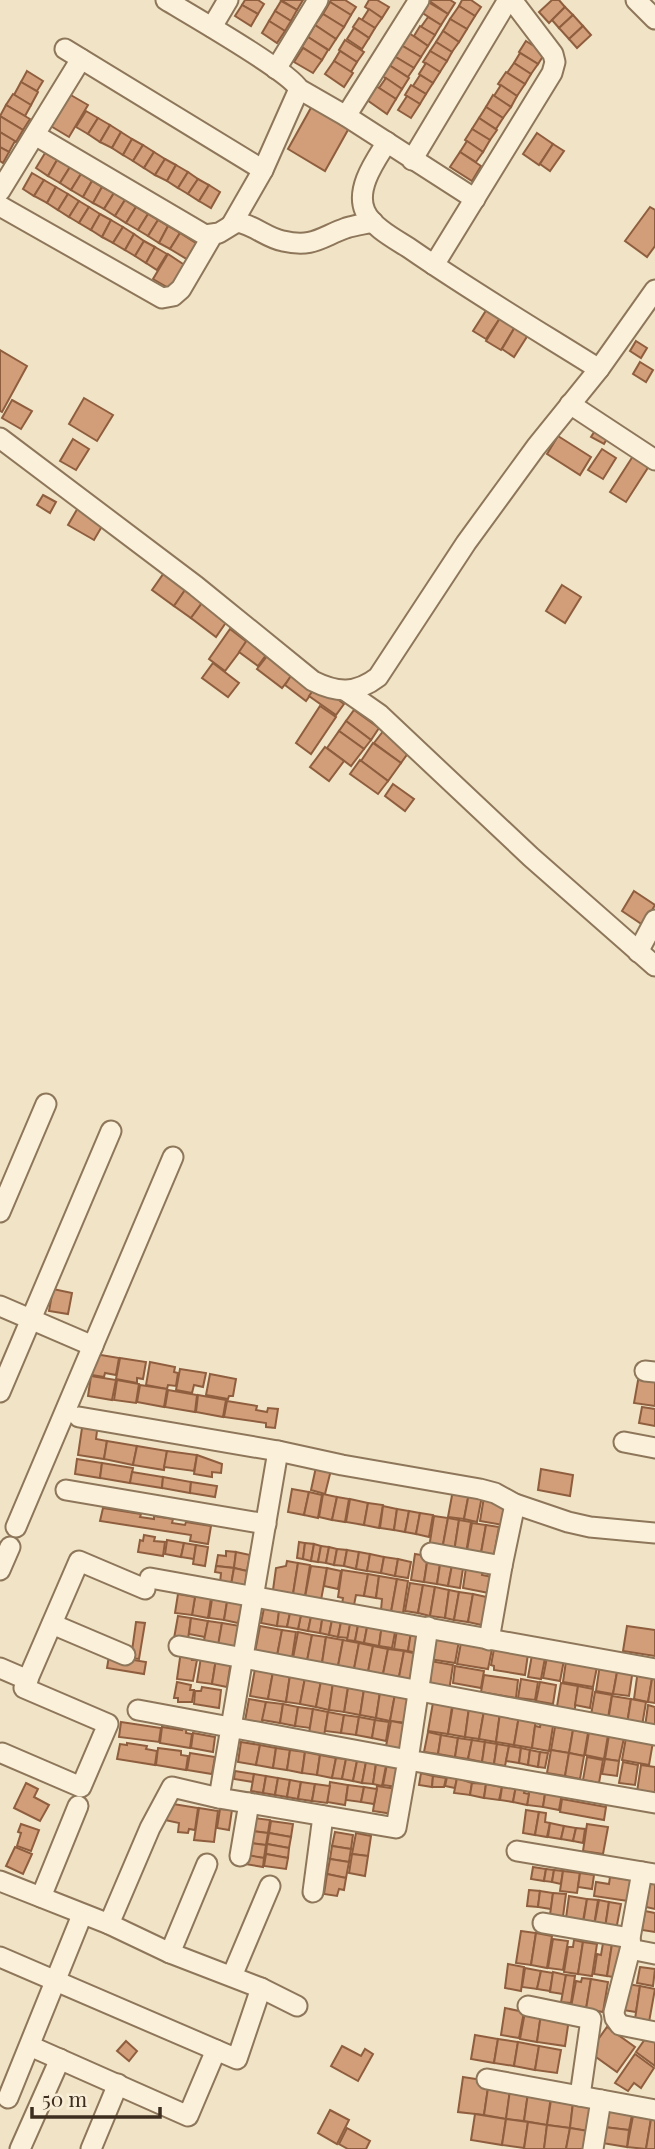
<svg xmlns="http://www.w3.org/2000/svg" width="655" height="2149" font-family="'Playfair Display',serif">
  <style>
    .building { fill: #d29e7a; stroke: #8f5e3e; stroke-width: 2 }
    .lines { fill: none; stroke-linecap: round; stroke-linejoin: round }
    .street-casing { stroke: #8e765a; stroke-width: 23 }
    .street { stroke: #fbf1db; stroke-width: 19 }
  </style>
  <rect width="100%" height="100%" fill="#f1e4c6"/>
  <g class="building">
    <polygon points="245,0 258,0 264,4 258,14 242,5"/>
    <polygon points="281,0 303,0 297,10"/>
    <polygon points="331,0 345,0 356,7 351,15 330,2"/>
    <polygon points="369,0 377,0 389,7 382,18 365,7"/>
    <polygon points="428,0 450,0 455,3 448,14"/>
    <polygon points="462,0 471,0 481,7 475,16 459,6"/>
    <polygon points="552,0 559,0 565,7 549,23 539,12"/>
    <polygon points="281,1 297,10 291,21 275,11"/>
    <polygon points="330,2 351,15 344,27 323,14"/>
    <polygon points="428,2 448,14 441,25 421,12"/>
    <polygon points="242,5 258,14 251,26 235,16"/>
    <polygon points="459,6 475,16 467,29 450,19"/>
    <polygon points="565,7 573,15 559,28 552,20"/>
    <polygon points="369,9 382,18 375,28 362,20"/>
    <polygon points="275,11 291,21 285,31 269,21"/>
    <polygon points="323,14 344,27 336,39 315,25"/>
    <polygon points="573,15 583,26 569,39 559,28"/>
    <polygon points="428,17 441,25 435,35 421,27"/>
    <polygon points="359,18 375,28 369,38 353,27"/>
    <polygon points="450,19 467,29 459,42 443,31"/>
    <polygon points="269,21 285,31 277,43 262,33"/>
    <polygon points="315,25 336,39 329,50 308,37"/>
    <polygon points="420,26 435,35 428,46 414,36"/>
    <polygon points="583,26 591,35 577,48 569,39"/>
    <polygon points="354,28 369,38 362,49 347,39"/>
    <polygon points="443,31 459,42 452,52 436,42"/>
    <polygon points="409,33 428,46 421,57 401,45"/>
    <polygon points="308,37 328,50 322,60 302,47"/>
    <polygon points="345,40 364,52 357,62 339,50"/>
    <polygon points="526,41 545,53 538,64 519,52"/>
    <polygon points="436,42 452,52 447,61 430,51"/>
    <polygon points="401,45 421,57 414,68 394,56"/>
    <polygon points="303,48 322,60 313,73 294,62"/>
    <polygon points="340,51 357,62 351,72 334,61"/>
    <polygon points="430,51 447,61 440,72 423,62"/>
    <polygon points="520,53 538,64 531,74 514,63"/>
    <polygon points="394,56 414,68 408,77 389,65"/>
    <polygon points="334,61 353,73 344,87 325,74"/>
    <polygon points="426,63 440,72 433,83 419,74"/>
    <polygon points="514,63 531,74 525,84 507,73"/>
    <polygon points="389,65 409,78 402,89 382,76"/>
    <polygon points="27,71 43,81 37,91 21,82"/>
    <polygon points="506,72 525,84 517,96 498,84"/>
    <polygon points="420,75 433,83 426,94 413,86"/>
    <polygon points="386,78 402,89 396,99 379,88"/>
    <polygon points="21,82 38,92 31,105 14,95"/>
    <polygon points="411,85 426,94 420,104 405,95"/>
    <polygon points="501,85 517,96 511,107 494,96"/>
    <polygon points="376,86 396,99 387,114 367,100"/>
    <polygon points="13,94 31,105 25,116 6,105"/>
    <polygon points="69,94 88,105 69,137 49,125"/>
    <polygon points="493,95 511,107 503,118 486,107"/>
    <polygon points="407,96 420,104 411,118 398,110"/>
    <polygon points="6,105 30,119 23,130 0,116"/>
    <polygon points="312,106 349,128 325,171 288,149"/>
    <polygon points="486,107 503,118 496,129 479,118"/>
    <polygon points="86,111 98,118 88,134 76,127"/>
    <polygon points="0,116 23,130 16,142 0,132"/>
    <polygon points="98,118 110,125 100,142 88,134"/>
    <polygon points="479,118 497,130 490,140 472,129"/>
    <polygon points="110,125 121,132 112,148 100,142"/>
    <polygon points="472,129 490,140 483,152 465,140"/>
    <polygon points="0,132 15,141 9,152 0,147"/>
    <polygon points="121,132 132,139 123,155 112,148"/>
    <polygon points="537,133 553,144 539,165 523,154"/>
    <polygon points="132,139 143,145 133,161 123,155"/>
    <polygon points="467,141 483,152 476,162 460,152"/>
    <polygon points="553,144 564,151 550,171 540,164"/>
    <polygon points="143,145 154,152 144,168 133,161"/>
    <polygon points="0,147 9,152 3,163 0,161"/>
    <polygon points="154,152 165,159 155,175 144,168"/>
    <polygon points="460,152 481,166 472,181 450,167"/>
    <polygon points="45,153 57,160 48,176 36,168"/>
    <polygon points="165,159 176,165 167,181 155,175"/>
    <polygon points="57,160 70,167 60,183 48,176"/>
    <polygon points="176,165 188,172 178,188 167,181"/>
    <polygon points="70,167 81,174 71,190 60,183"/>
    <polygon points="188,172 198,179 188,194 178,188"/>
    <polygon points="32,173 44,180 34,196 23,189"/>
    <polygon points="81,174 92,181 83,197 71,190"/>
    <polygon points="198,179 209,185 199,201 188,194"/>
    <polygon points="44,180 56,187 47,203 34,196"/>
    <polygon points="92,181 102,187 93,203 83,197"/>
    <polygon points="209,185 220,192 211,208 199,201"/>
    <polygon points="56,187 68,194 58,210 47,203"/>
    <polygon points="102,187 114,193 104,209 93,203"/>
    <polygon points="114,193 125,200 115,216 104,209"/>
    <polygon points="68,194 79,201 69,217 58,210"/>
    <polygon points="125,200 136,207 126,223 115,216"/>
    <polygon points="79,201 89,207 79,223 69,217"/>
    <polygon points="89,207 100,214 91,230 79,223"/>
    <polygon points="136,207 148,214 138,230 126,223"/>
    <polygon points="650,207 655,210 655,246 647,257 625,241"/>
    <polygon points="100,214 111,220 102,237 91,230"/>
    <polygon points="148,214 158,220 148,236 138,230"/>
    <polygon points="111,220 123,227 113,243 102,237"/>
    <polygon points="158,220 168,226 159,243 148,236"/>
    <polygon points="168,226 180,233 170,249 159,243"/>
    <polygon points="123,227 134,234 125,250 113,243"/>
    <polygon points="180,233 199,245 190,261 170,249"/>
    <polygon points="134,234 144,241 135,256 125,250"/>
    <polygon points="144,241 155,247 146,263 135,256"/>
    <polygon points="155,247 167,254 157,270 146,263"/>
    <polygon points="168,254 186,266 172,290 153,279"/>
    <polygon points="487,309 500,318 486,339 473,331"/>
    <polygon points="500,318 515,327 501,350 486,341"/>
    <polygon points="515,327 528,335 514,357 502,349"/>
    <polygon points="636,341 647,348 641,358 630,351"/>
    <polygon points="0,350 27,366 2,412 0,411"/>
    <polygon points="640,362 653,370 646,382 633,374"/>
    <polygon points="84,398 113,415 97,441 69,424"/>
    <polygon points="12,400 32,411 21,429 2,418"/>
    <polygon points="598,426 610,433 604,444 591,437"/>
    <polygon points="558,436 591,457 580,475 547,454"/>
    <polygon points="73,439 89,449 76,470 60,461"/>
    <polygon points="602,449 616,458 603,479 588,470"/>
    <polygon points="633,456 649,466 626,502 610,492"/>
    <polygon points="43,495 56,502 50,513 37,505"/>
    <polygon points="79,506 105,521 94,540 68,525"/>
    <polygon points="166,570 188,586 174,606 152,590"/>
    <polygon points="562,585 581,597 565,623 546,611"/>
    <polygon points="185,590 202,603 191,618 174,606"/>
    <polygon points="202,603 227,621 216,637 191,618"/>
    <polygon points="230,629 247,642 225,671 209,659"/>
    <polygon points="247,640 266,655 258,666 239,652"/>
    <polygon points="268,655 293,674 282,688 257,669"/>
    <polygon points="213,663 239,683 228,697 202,678"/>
    <polygon points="294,671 316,687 306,701 285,685"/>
    <polygon points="318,684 344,704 336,715 309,696"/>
    <polygon points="320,706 336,717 311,754 296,743"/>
    <polygon points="354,710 379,728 371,740 346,721"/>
    <polygon points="346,721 371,740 364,749 339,731"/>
    <polygon points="384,730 411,749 401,763 374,743"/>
    <polygon points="339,731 364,749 351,766 327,748"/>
    <polygon points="373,743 401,763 388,781 361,761"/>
    <polygon points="325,747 344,761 329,781 310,767"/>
    <polygon points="360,760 388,781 378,794 350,774"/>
    <polygon points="393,784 414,799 405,811 385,796"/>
    <polygon points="634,891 655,905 643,925 622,911"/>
    <polygon points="53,1289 72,1293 68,1314 49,1311"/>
    <polygon points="95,1354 119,1358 116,1375 105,1373 104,1377 92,1375"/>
    <polygon points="120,1358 146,1362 143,1379 137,1378 137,1383 116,1379"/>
    <polygon points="150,1362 175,1367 174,1372 178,1373 176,1386 168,1385 167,1389 146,1385"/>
    <polygon points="180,1369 206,1373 203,1387 194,1385 192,1393 176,1390"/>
    <polygon points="210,1374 236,1379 233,1396 229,1396 228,1399 206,1395"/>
    <polygon points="639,1375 655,1378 655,1406 634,1403"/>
    <polygon points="91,1376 116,1380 112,1400 88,1396"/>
    <polygon points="117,1380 139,1384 136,1403 114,1400"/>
    <polygon points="140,1385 167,1389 164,1407 137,1402"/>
    <polygon points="168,1390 197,1395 195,1412 165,1407"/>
    <polygon points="198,1395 226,1400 223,1417 196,1412"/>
    <polygon points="227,1401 257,1406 256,1410 267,1412 268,1408 278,1409 275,1428 266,1427 266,1423 224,1417"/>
    <polygon points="642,1407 655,1409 655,1426 639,1423"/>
    <polygon points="83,1421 98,1423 96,1439 107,1441 104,1459 78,1455"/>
    <polygon points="107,1441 137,1446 133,1465 104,1459"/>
    <polygon points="137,1446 167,1451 164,1470 133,1465"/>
    <polygon points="167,1451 197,1455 194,1471 164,1467"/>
    <polygon points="197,1455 222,1464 221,1473 212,1472 212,1477 194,1474"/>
    <polygon points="77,1459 102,1463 100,1478 75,1474"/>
    <polygon points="102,1463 133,1468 130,1483 100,1478"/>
    <polygon points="316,1467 331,1470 325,1494 311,1490"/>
    <polygon points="541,1469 573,1475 570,1496 538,1490"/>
    <polygon points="132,1472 163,1477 162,1488 130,1483"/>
    <polygon points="163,1477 191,1482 190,1493 162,1488"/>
    <polygon points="191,1482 217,1486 215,1497 190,1493"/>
    <polygon points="292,1489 309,1492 304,1515 288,1512"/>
    <polygon points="453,1490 469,1493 464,1519 448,1517"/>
    <polygon points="309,1492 322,1495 318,1518 304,1515"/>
    <polygon points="469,1493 482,1496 477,1522 464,1519"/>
    <polygon points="323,1494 337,1497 332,1520 319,1517"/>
    <polygon points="337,1497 349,1499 345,1522 332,1520"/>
    <polygon points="484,1497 508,1501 503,1525 480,1521"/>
    <polygon points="350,1499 368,1503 364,1525 346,1522"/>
    <polygon points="368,1503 383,1505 379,1528 364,1525"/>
    <polygon points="383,1506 397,1509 394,1530 380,1528"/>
    <polygon points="103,1508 141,1514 140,1517 154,1519 154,1516 173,1519 172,1523 185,1525 186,1522 211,1526 208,1544 190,1541 191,1535 100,1521"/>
    <polygon points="397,1509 409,1511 405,1532 394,1530"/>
    <polygon points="409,1511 420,1513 416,1534 405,1532"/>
    <polygon points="420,1513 433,1515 429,1537 416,1534"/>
    <polygon points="434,1516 448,1518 442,1550 429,1548"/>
    <polygon points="448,1518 459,1520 454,1552 442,1550"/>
    <polygon points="459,1520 471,1522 466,1554 454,1552"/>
    <polygon points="472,1523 486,1525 481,1553 467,1550"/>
    <polygon points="486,1525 499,1527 494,1555 481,1553"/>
    <polygon points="144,1535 155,1537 154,1541 165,1542 163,1556 138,1552 140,1540 143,1541"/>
    <polygon points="167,1540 184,1543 181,1557 165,1554"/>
    <polygon points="299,1542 305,1543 303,1559 297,1558"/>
    <polygon points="184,1543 196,1545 194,1559 181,1557"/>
    <polygon points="305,1543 314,1544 311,1561 303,1559"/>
    <polygon points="314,1544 321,1546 318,1562 311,1561"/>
    <polygon points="196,1545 208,1547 205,1566 193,1564"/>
    <polygon points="321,1546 329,1547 326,1563 318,1562"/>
    <polygon points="329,1547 337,1549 334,1565 326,1563"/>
    <polygon points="337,1549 347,1550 344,1566 334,1565"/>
    <polygon points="347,1550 359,1552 356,1569 344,1566"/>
    <polygon points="226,1551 236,1552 234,1568 216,1566 218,1555 226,1556"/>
    <polygon points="236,1552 250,1555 247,1571 234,1568"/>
    <polygon points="359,1552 370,1554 367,1571 356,1569"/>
    <polygon points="370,1554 384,1557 381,1573 367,1571"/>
    <polygon points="415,1554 428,1556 424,1582 411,1580"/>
    <polygon points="428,1556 441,1558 437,1584 424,1582"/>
    <polygon points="384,1557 398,1559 395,1576 381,1573"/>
    <polygon points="441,1558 453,1560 448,1586 437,1584"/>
    <polygon points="398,1559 411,1562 408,1578 395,1576"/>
    <polygon points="453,1560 464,1562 460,1588 448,1586"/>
    <polygon points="287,1561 298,1563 293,1594 273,1590 276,1568 286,1566"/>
    <polygon points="467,1561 484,1564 482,1575 497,1578 494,1594 463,1588"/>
    <polygon points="298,1563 310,1565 305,1596 293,1594"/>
    <polygon points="216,1566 234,1568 231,1585 220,1583 221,1573 215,1572"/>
    <polygon points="311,1566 327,1568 321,1600 305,1597"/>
    <polygon points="234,1568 247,1571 245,1587 231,1585"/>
    <polygon points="327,1568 341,1571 338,1589 324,1586"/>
    <polygon points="342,1570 368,1574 364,1596 356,1595 354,1605 342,1604 343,1598 338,1597"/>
    <polygon points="368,1574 379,1576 376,1598 364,1596"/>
    <polygon points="379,1576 397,1579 391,1612 381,1610 382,1599 376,1598"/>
    <polygon points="397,1579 408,1581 403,1613 391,1612"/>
    <polygon points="410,1583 423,1585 418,1613 405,1611"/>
    <polygon points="423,1585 435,1587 430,1616 418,1613"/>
    <polygon points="435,1587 449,1590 445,1618 430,1616"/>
    <polygon points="196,1590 212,1592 208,1618 192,1615"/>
    <polygon points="449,1590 459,1592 454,1620 445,1618"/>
    <polygon points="459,1592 473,1594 468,1622 454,1620"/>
    <polygon points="213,1593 228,1596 224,1620 209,1618"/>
    <polygon points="178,1594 195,1597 192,1615 175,1613"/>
    <polygon points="473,1594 491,1598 486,1626 468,1622"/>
    <polygon points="228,1596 250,1599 246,1620 239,1619 238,1623 224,1620"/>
    <polygon points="265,1603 280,1606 277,1626 261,1623"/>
    <polygon points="302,1610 312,1612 308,1631 298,1629"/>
    <polygon points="279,1611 290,1613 287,1627 277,1626"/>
    <polygon points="312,1612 323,1614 320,1633 308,1631"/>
    <polygon points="290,1613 301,1615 298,1629 287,1627"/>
    <polygon points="323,1614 333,1615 329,1635 320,1633"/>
    <polygon points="333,1615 342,1617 338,1637 329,1635"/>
    <polygon points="178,1616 191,1618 187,1646 173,1644"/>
    <polygon points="342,1617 351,1619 348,1638 338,1637"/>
    <polygon points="191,1618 208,1621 205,1637 189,1634"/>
    <polygon points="351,1619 359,1620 355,1641 347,1640"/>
    <polygon points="359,1620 368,1622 364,1643 355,1641"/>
    <polygon points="208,1621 222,1623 218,1648 203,1645"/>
    <polygon points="136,1622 145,1623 139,1659 131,1658"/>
    <polygon points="368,1622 382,1624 379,1646 364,1643"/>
    <polygon points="222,1623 240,1626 235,1654 217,1651"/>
    <polygon points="398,1623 412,1626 408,1651 394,1649"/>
    <polygon points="382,1624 396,1627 392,1648 379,1646"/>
    <polygon points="260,1626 282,1630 277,1656 255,1652"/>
    <polygon points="412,1626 427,1628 422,1654 408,1651"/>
    <polygon points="627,1626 655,1630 655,1656 623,1651"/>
    <polygon points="282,1630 296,1632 292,1658 277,1656"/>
    <polygon points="435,1631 460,1635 455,1663 429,1659"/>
    <polygon points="298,1632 312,1635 307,1661 293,1658"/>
    <polygon points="312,1635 326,1637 322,1663 307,1661"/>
    <polygon points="326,1637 343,1640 338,1666 322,1663"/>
    <polygon points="343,1640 359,1643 354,1669 338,1666"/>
    <polygon points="359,1643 373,1646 368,1672 354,1669"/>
    <polygon points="461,1643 492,1649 488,1669 457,1664"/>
    <polygon points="373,1646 388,1649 383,1674 368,1672"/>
    <polygon points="388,1649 404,1651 399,1677 383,1674"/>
    <polygon points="494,1649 528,1654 525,1675 494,1670 494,1666 491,1665"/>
    <polygon points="181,1651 193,1653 192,1660 197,1660 193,1681 177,1679"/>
    <polygon points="404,1651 418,1654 414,1680 399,1677"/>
    <polygon points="532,1655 545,1658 541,1679 528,1677"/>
    <polygon points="109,1656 146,1662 144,1674 107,1668"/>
    <polygon points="201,1657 216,1659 212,1684 197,1682"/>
    <polygon points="547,1657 564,1660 560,1681 543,1678"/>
    <polygon points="216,1659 231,1661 227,1687 212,1684"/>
    <polygon points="430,1661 453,1665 449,1691 430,1684 431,1673 428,1673"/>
    <polygon points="566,1661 597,1667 593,1687 563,1682"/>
    <polygon points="600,1664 618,1667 613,1694 596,1691"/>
    <polygon points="455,1666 484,1671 481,1688 453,1683"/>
    <polygon points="618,1667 633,1669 629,1696 613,1694"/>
    <polygon points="255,1669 273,1672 268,1699 250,1696"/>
    <polygon points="638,1670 653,1673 648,1702 634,1699"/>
    <polygon points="273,1672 290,1675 286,1702 268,1699"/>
    <polygon points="653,1673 655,1673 655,1703 648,1702"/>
    <polygon points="290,1675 305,1678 300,1704 286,1702"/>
    <polygon points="484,1675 518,1680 516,1698 481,1692"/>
    <polygon points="305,1678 321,1681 316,1707 300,1704"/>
    <polygon points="521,1679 538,1682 535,1700 518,1698"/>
    <polygon points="321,1681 333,1683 329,1710 316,1707"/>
    <polygon points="349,1681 365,1683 360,1715 344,1712"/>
    <polygon points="177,1682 191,1685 190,1690 194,1690 192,1702 178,1702 178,1698 174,1698"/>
    <polygon points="540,1682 556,1685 553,1704 536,1701"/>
    <polygon points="333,1683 348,1686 344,1712 329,1710"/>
    <polygon points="365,1683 381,1686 376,1718 360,1715"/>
    <polygon points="561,1683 578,1686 574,1715 556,1712"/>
    <polygon points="381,1686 396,1689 390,1721 376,1718"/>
    <polygon points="578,1686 593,1689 590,1708 575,1705"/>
    <polygon points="202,1687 221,1690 219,1708 194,1704 195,1691 201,1691"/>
    <polygon points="396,1689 412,1692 407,1723 390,1721"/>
    <polygon points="595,1692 612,1695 608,1718 591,1715"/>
    <polygon points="612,1696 631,1699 627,1724 608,1721"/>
    <polygon points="434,1697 453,1700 448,1734 428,1731"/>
    <polygon points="249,1699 266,1702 262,1724 245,1721"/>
    <polygon points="631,1699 646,1702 642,1726 627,1724"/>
    <polygon points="266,1702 283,1704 280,1723 262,1720"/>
    <polygon points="283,1704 298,1707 295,1726 280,1723"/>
    <polygon points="453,1705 469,1708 465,1737 448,1734"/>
    <polygon points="648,1705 655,1707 655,1729 645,1727"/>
    <polygon points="298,1707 313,1709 310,1728 295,1726"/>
    <polygon points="469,1708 484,1711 479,1739 465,1737"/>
    <polygon points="313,1709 328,1712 324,1736 309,1733"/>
    <polygon points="484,1711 500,1713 496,1742 479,1739"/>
    <polygon points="328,1712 344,1715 341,1733 325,1731"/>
    <polygon points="500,1713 519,1716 514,1745 496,1742"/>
    <polygon points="344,1715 359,1717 356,1735 341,1733"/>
    <polygon points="519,1716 536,1719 532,1748 514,1745"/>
    <polygon points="359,1717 375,1720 372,1738 356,1735"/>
    <polygon points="542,1718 554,1720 549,1751 532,1748 535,1726 540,1727"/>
    <polygon points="375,1720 389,1722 386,1741 372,1738"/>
    <polygon points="391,1721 407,1724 402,1749 386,1746"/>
    <polygon points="121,1722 161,1728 159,1742 119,1737"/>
    <polygon points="183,1724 187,1724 186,1733 192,1734 190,1748 160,1743 162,1727 182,1730"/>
    <polygon points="555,1727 573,1730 569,1753 551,1750"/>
    <polygon points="573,1730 588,1733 584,1756 569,1753"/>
    <polygon points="428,1732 441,1735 438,1754 424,1752"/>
    <polygon points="589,1732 608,1735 604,1759 585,1755"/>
    <polygon points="627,1732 653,1742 649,1765 622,1760"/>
    <polygon points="193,1733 215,1737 213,1752 191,1748"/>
    <polygon points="441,1735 458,1738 455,1757 438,1754"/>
    <polygon points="609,1735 624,1738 619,1761 605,1759"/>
    <polygon points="458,1738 472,1740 468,1759 455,1757"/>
    <polygon points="472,1740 485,1742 482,1762 468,1759"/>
    <polygon points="241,1742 260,1745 256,1765 238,1762"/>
    <polygon points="485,1742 497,1744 494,1764 482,1762"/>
    <polygon points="127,1743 147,1746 146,1749 157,1751 155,1765 117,1759 120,1744 127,1745"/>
    <polygon points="497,1744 509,1746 505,1766 494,1764"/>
    <polygon points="260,1745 276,1748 273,1768 256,1765"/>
    <polygon points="509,1746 521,1748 519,1763 506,1761"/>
    <polygon points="158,1748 181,1751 181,1755 188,1756 186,1770 156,1765"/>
    <polygon points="276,1748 290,1750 287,1770 273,1768"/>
    <polygon points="521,1748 530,1750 528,1765 519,1763"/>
    <polygon points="290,1750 305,1752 302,1773 287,1770"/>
    <polygon points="530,1750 540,1752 538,1767 528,1765"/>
    <polygon points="551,1750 569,1753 565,1776 547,1773"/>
    <polygon points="305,1752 320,1755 317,1775 302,1773"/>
    <polygon points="540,1752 548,1753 545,1768 538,1767"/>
    <polygon points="190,1753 215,1757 212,1774 187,1770"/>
    <polygon points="569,1753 584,1756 580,1779 565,1776"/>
    <polygon points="320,1755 336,1758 332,1778 317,1775"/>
    <polygon points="587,1757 603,1760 599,1783 583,1780"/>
    <polygon points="336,1758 346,1759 342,1779 332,1778"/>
    <polygon points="346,1759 357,1761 353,1781 342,1779"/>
    <polygon points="605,1759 619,1761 617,1776 602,1774"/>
    <polygon points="357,1761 366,1762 362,1783 353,1781"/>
    <polygon points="366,1762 376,1764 373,1784 362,1783"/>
    <polygon points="623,1762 638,1765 635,1785 619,1783"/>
    <polygon points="376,1764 386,1766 382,1786 373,1784"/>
    <polygon points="387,1764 400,1766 397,1787 383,1785"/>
    <polygon points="641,1765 655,1767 655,1795 637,1792"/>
    <polygon points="235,1771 254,1774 253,1782 234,1779"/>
    <polygon points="421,1773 433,1776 432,1787 419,1785"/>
    <polygon points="254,1774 266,1776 263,1793 251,1791"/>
    <polygon points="266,1776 278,1778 275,1795 263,1793"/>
    <polygon points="433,1776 446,1778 444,1787 432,1787"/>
    <polygon points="447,1777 457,1778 455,1788 445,1786"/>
    <polygon points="278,1778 290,1780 287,1797 275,1795"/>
    <polygon points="457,1778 472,1783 470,1795 454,1793"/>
    <polygon points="290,1780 301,1782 298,1799 287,1797"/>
    <polygon points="301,1782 315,1784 312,1801 298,1799"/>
    <polygon points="330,1782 348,1785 345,1805 327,1802"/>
    <polygon points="26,1783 38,1789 34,1797 49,1805 40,1821 14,1808"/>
    <polygon points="472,1783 486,1784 484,1798 470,1795"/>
    <polygon points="315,1784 330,1786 327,1803 312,1801"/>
    <polygon points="486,1784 502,1787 499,1800 484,1798"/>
    <polygon points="509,1784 516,1786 513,1802 500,1800 502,1787 509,1788"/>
    <polygon points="530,1784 538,1786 537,1793 545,1794 543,1807 527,1805"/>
    <polygon points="348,1785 364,1787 361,1802 346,1800"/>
    <polygon points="377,1786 397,1789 393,1814 373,1811"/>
    <polygon points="516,1786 525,1787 524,1793 529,1794 527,1805 513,1802"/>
    <polygon points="364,1787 377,1789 374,1804 361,1802"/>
    <polygon points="554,1791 562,1793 559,1810 543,1807 545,1794 553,1795"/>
    <polygon points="562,1799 606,1807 604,1820 560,1812"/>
    <polygon points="167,1803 198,1808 195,1830 189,1829 188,1833 178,1832 179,1823 165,1820"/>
    <polygon points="199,1808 218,1811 214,1842 194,1840"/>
    <polygon points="220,1809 232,1810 229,1830 217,1828"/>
    <polygon points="526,1810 539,1812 535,1835 523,1833"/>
    <polygon points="539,1812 546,1813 545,1822 550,1823 547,1837 535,1835"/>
    <polygon points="254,1818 270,1820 268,1833 252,1831"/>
    <polygon points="271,1821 293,1824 291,1837 269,1833"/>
    <polygon points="550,1823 564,1826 561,1839 548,1837"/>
    <polygon points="21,1824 39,1830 31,1851 17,1846 21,1833 18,1832"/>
    <polygon points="587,1824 608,1827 603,1854 583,1851"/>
    <polygon points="564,1826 576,1828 573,1841 561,1839"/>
    <polygon points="576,1828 585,1829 583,1843 573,1841"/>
    <polygon points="252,1831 268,1833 266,1845 250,1843"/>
    <polygon points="335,1832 353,1835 351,1849 332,1846"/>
    <polygon points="269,1833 291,1837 289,1848 267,1844"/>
    <polygon points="356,1833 371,1836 368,1856 352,1854"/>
    <polygon points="250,1843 266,1845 264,1858 249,1856"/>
    <polygon points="267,1844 289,1848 288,1858 266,1854"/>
    <polygon points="332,1846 351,1849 349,1862 330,1859"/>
    <polygon points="15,1847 32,1854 23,1874 6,1866"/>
    <polygon points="266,1854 288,1858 286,1869 264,1866"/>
    <polygon points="352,1854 368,1856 365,1876 349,1873"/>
    <polygon points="247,1855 264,1858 263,1867 245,1864"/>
    <polygon points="330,1859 349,1862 346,1878 327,1874"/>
    <polygon points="533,1867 546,1869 544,1881 531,1879"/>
    <polygon points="546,1869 554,1870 552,1882 544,1881"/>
    <polygon points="554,1870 563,1871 561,1884 552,1882"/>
    <polygon points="563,1871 580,1873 577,1893 560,1891"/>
    <polygon points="580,1873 594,1875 592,1889 578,1887"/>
    <polygon points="327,1874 346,1878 344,1890 339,1889 337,1896 324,1894"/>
    <polygon points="610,1877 638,1881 635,1902 594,1896 596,1882 609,1884"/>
    <polygon points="649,1882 655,1883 655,1909 646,1907"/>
    <polygon points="529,1890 540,1891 538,1907 527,1906"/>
    <polygon points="540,1891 553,1893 551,1909 538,1907"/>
    <polygon points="553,1893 566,1894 562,1924 549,1922"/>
    <polygon points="569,1896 587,1899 583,1921 566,1918"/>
    <polygon points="587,1899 598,1900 594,1926 583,1924"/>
    <polygon points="599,1900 609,1902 605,1928 594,1926"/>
    <polygon points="609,1902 621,1904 616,1930 605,1928"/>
    <polygon points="645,1911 655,1913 655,1932 642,1930"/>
    <polygon points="521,1931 536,1933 531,1965 516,1963"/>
    <polygon points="536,1933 552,1936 547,1968 531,1965"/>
    <polygon points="553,1939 568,1941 563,1970 548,1968"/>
    <polygon points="574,1940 583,1942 578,1974 564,1972 568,1947 573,1947"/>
    <polygon points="583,1942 597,1944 592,1976 578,1974"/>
    <polygon points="603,1943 612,1944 607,1976 594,1974 597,1954 601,1955"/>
    <polygon points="612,1944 624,1946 619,1978 607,1976"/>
    <polygon points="508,1964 524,1967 521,1991 505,1988"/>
    <polygon points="640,1967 655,1969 653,1986 637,1983"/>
    <polygon points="525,1968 541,1971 537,1989 522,1987"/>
    <polygon points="541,1971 553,1973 550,1991 537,1989"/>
    <polygon points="553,1972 566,1975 563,1994 550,1992"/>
    <polygon points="566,1975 575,1976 571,2003 561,2002"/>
    <polygon points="582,1978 591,1979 586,2009 571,2007 576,1981 581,1982"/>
    <polygon points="591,1979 608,1982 603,2012 586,2009"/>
    <polygon points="627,1984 640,1986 636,2012 623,2010"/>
    <polygon points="640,1986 655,1989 649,2022 635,2019"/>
    <polygon points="505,2008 524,2012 519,2038 501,2035"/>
    <polygon points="525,2012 541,2014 537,2042 520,2039"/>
    <polygon points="541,2014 569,2019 565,2046 537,2042"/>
    <polygon points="607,2027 635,2047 617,2072 589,2052"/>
    <polygon points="650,2032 655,2036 655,2066 636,2052"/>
    <polygon points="475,2035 498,2039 494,2063 471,2059"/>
    <polygon points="498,2039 518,2042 514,2066 494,2063"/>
    <polygon points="126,2041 137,2051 129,2061 117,2051"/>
    <polygon points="518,2042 539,2046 535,2070 514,2066"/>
    <polygon points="342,2046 361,2056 365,2049 373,2054 358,2081 331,2066"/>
    <polygon points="539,2046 561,2050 557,2073 535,2070"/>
    <polygon points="635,2054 654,2068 641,2088 634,2083 628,2091 615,2083"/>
    <polygon points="463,2077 489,2081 484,2115 458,2112"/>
    <polygon points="489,2081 511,2084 506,2119 484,2115"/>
    <polygon points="510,2090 528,2093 524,2121 506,2119"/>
    <polygon points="528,2093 551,2096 547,2125 524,2121"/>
    <polygon points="551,2100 573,2103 570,2128 547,2125"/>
    <polygon points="573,2103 592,2106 588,2131 570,2128"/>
    <polygon points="608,2107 633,2110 629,2130 604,2127"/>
    <polygon points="330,2110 349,2120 337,2144 318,2133"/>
    <polygon points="475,2114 506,2119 502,2145 471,2140"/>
    <polygon points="633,2116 651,2119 646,2149 627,2147"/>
    <polygon points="506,2119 528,2122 524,2148 502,2145"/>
    <polygon points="651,2119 655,2120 655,2149 646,2149"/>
    <polygon points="528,2122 547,2125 544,2149 524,2149"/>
    <polygon points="547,2125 570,2128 566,2149 544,2149"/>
    <polygon points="604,2127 629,2130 627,2147 602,2143"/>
    <polygon points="347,2128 370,2141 366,2149 348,2149 339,2144"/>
    <polygon points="570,2128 588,2131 585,2149 566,2149"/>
  </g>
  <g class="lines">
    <defs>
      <g id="street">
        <path d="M 166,0 C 189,14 289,71 299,89 L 346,116 L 475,199"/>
        <polyline points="636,0 655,19"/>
        <polyline points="212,27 228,0"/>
        <polyline points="65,49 263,170"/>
        <polyline points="276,69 318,0"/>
        <polyline points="346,116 419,0"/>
        <path d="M 35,135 L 205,235 L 219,233 L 237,222 C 254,225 267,238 283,241 C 313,248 321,237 346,228 C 355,225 365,224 373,222"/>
        <path d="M 387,142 C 376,160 355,188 365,211 C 372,227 395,239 409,248 C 471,291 535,329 599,369"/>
        <polyline points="412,160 508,0"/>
        <polyline points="0,191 81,59"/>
        <polyline points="0,206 162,298 173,296 181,289 212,236"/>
        <polyline points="232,224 263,170 299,89"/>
        <polyline points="434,265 552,73 555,62 553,54 512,0"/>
        <polyline points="570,404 655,460"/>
        <path d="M 0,438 L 196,586 L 313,681 C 337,693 356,694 378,677 L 466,543 L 536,447 L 599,369 L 655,290"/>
        <polyline points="346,691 379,714 531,857 655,966"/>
        <polyline points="638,952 655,920"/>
        <polyline points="0,1212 46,1104"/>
        <polyline points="0,1306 93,1346"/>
        <polyline points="645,1371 655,1372"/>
        <polyline points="0,1392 111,1131"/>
        <path d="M 79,1417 L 278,1451 C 258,1567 239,1683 219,1798 L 396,1828 L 408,1760 L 138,1710"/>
        <polyline points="624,1442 655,1448"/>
        <polyline points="278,1451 342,1465 480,1489 495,1493 515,1504 568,1522 590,1527 655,1533"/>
        <polyline points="66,1490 266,1524"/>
        <polyline points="16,1527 173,1157"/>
        <polyline points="431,1553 502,1566 489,1640"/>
        <polyline points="502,1566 515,1504"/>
        <polyline points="0,1570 10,1547"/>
        <polyline points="150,1578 655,1669"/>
        <polyline points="52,1624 125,1655"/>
        <polyline points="428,1627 408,1760 655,1803"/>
        <polyline points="179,1646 655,1735"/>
        <polyline points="0,1668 28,1680"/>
        <polyline points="2,1753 81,1787 108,1724 24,1688 79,1561 145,1589"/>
        <polyline points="517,1851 654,1874"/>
        <polyline points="240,1856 249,1803"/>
        <polyline points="642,1872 630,1938 631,1946 614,2012 615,2018 620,2025 655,2032"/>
        <polyline points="0,1881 109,1924 170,1953 261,1988 297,2006"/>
        <polyline points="313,1892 323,1816"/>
        <polyline points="41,1897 78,1806"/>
        <polyline points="543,1923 630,1938"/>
        <polyline points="109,1924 150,1828 172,1787 219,1798"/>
        <polyline points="631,1946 635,1950 655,1954"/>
        <polyline points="170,1953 207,1864"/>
        <polyline points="0,1957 237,2059 261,1988"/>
        <polyline points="232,1976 270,1886"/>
        <polyline points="528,2006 591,2019 580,2096"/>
        <polyline points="30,2046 188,2116 216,2050"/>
        <polyline points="487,2079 655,2110"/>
        <polyline points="8,2098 82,1915"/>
        <polyline points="20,2149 60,2059"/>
        <polyline points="91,2149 118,2084"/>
        <polyline points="593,2149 601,2100"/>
      </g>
    </defs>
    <use href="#street" class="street-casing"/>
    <use href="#street" class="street"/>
  </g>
  <path d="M32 2107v10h128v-10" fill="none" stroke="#3e2e1f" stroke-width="3.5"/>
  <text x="42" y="2107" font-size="21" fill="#3e2e1f" stroke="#f8eed7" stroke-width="5" paint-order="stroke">50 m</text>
</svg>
